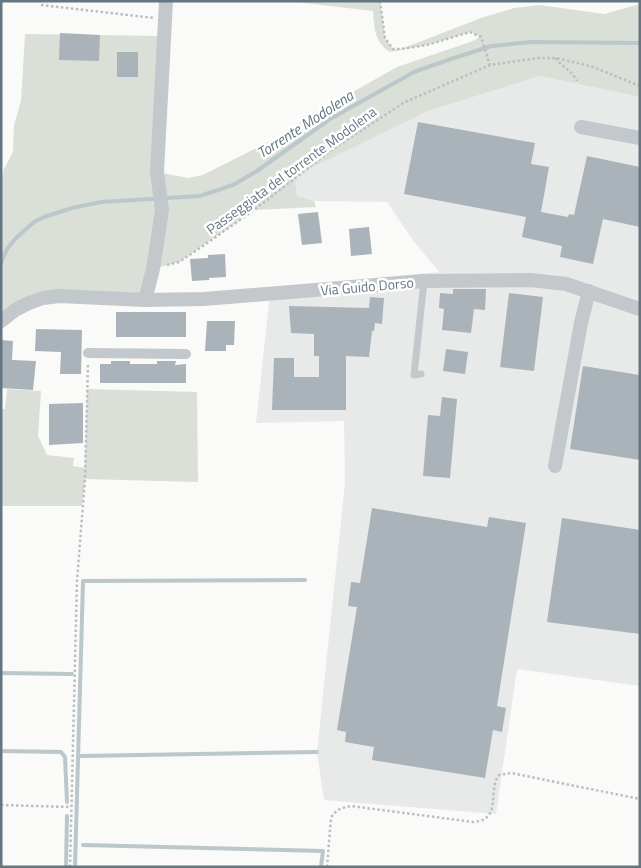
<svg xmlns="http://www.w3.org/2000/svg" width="641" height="868" font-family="'Titillium Web',sans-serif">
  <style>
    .built { fill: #e8e9e9 }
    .green { fill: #dadfd7 }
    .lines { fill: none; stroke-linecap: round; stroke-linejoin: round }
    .stream { stroke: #bbc7cb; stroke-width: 4 }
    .building { fill: #aab3b9 }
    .path { stroke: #bbbfc2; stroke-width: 2.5; stroke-dasharray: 2.5 2.5; stroke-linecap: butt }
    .service { stroke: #c3c8cc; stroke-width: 7 }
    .pedestrian { stroke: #c3c8cc; stroke-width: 10 }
    .minor { stroke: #c3c8cc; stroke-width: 14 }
    .labels { text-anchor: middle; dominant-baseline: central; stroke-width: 5; stroke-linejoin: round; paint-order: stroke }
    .street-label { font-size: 14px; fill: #657683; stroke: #fff }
    .water-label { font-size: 15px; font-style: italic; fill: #60757c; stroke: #fff }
  </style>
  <rect width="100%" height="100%" fill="#fafaf8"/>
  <polygon class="built" points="540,76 640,97 640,686 517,669 496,814 324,800 317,752 345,483 344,421 256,423 270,294 374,284 374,278 439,272 412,239 387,202 314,201 297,196 295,178 301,173 428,111"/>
  <g class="green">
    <path d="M 287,1 L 380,1 L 385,38 L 393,49 L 401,49 L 481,18 L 514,8 L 540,5 L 604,14 L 640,4 L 640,97 L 540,76 L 428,111 L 301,173 L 295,178 L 297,196 L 314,201 L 316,207 L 254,210 L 179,262 L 153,269 L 145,300 L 59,296 L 1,321 L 1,183 L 4,169 L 13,152 L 14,125 L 21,101 L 25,34 L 164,36 L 157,172 L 188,178 L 203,175 L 274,139 L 312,115 L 397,67 L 473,41 L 480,37 L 476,34 L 470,32 L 427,45 L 390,52 C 375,43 374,28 373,11 Z"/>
    <polygon points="7,389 41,391 38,436 47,455 74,458 73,466 85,468 87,389 197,392 198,482 85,479 82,506 1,506 1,409 5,409"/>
  </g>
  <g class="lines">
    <g class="stream">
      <polyline points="1,263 7,249 16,238 34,222 44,217 72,208 101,202 200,196 233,185 257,171 330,119 414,72 448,60 491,46 532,42 640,43"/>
      <polyline points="1,673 72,674"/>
      <polyline points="1,751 61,752 65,757 67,802"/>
      <polyline points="81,756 317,752"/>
      <polyline points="83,845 323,851 321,867"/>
      <polyline points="66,867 67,816"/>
      <polyline points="75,867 83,581 305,580"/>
    </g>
  </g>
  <g class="building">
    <polygon points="60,33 100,35 99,61 59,60"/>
    <rect x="117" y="52" width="21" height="25"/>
    <polygon points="418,122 535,143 531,164 549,167 541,212 568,217 569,214 574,215 587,156 640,167 640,227 603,219 593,264 560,257 562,246 522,237 526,217 404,194"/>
    <polygon points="318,212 322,243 302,245 298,214"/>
    <polygon points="369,227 372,254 351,256 349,229"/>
    <polygon points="225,254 226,277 209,278 209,280 192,281 190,259 208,258 208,255"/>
    <polygon points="453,289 486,289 485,310 474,309 471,333 442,330 444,309 439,308 440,293 453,294"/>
    <polygon points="509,293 543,297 534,371 500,367"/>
    <polygon points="370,297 384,298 382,324 375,323 374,331 372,331 369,357 346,356 346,410 272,410 274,358 294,358 294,377 319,377 319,356 314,356 314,334 291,333 289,306 369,308"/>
    <rect x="116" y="312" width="70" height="25"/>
    <polygon points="207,321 235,321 234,345 226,345 226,351 205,351"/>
    <polygon points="36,329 82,330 81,374 60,374 61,352 35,351"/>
    <polygon points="1,340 13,341 12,360 36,361 33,390 1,388"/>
    <polygon points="446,349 468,352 465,374 443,371"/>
    <polygon points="111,361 130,361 130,364 157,364 157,361 176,361 175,365 186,364 186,383 100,383 100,364 111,364"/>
    <polygon points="583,366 640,375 640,460 570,449"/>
    <polygon points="442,397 457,399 450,478 423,476 428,415 440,416"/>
    <polygon points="83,403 83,443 49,445 49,404"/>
    <polygon points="372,508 487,527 489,517 526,523 497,706 506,708 502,732 493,730 485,778 372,760 374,747 345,742 346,732 337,730 357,607 348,606 351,582 360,583"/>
    <polygon points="562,518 640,530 640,634 547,622"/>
  </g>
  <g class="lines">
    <g class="path">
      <polyline points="380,1 385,38 393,49 401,49 427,45 470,32 481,37 490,65"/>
      <polyline points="41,5 154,18"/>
      <path d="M 556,58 C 560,66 571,69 577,81"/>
      <polyline points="167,265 179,262 203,246 254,210 330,151 405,102 490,65 538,58 556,58 590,66 640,86"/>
      <polyline points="1,805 71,807"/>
      <polyline points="70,867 77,581 85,479 88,363"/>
      <path d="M 327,867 L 331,818 C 336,809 342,808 351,806 L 473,822 C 503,820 487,791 499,775 L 511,773 L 640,799"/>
    </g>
    <polyline class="service" points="421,374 414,375 424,281"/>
    <polyline class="pedestrian" points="88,353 186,354"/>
    <g class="minor">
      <polyline points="581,127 640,138"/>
      <polyline points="145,300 153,269 162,210 157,172 166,1"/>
      <polyline points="1,321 15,310 29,303 43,298 59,296 145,300 204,299 424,281 531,280 566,284 640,309"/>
      <polyline points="555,466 581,323 589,291"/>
    </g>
  </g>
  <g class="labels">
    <g class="street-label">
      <text transform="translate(291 170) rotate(-36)">Passeggiata del torrente Modolena</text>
      <text transform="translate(367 286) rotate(-5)">Via Guido Dorso</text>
    </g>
    <g class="water-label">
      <text transform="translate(305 124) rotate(-33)">Torrente Modolena</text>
    </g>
  </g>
  <rect width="641" height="868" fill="none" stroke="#657683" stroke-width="5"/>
</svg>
